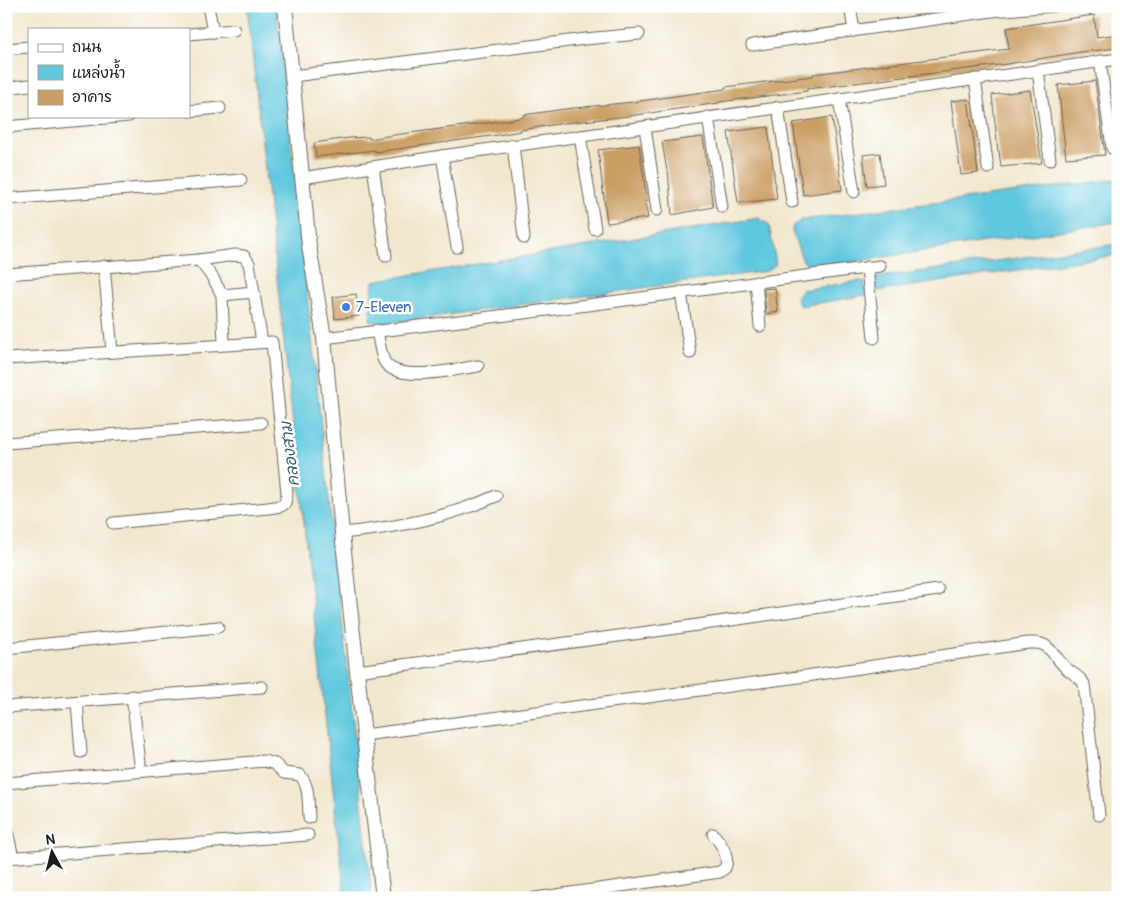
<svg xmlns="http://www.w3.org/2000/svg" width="1124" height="904" font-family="Pangolin,'Playpen Sans Thai',sans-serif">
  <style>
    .water { fill: #61c8de; stroke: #3e727d }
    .building { fill: #cb9e63 }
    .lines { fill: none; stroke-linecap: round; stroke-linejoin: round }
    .minor-casing { stroke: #67635a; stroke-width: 13 }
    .tertiary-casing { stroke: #67635a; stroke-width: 16 }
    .minor { stroke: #fff; stroke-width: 11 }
    .tertiary { stroke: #fff; stroke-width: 14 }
    .shop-dot { fill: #3f7fe0; stroke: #fff; stroke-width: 2 }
    .labels { text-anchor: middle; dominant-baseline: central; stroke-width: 5; stroke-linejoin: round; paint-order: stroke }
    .shop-label { font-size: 15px; fill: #366cbe; stroke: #fff; text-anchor: start }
    .water-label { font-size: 16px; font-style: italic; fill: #38616a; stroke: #fff }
  </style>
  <rect width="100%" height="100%" fill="#fff"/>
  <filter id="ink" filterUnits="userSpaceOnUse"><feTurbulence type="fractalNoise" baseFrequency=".02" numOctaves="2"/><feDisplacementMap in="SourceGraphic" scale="10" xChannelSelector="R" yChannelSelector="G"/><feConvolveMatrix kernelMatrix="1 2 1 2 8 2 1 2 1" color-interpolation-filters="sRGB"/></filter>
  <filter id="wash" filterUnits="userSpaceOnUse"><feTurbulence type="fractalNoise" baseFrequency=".0096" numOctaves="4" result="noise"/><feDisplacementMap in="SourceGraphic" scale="20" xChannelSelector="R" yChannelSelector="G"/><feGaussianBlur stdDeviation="1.12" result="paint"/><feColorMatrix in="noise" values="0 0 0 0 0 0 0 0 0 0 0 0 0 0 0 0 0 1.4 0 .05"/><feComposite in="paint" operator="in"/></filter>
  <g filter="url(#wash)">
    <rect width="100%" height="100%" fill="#f2e7ce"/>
    <g class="water">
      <polygon points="247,6 276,6 372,898 345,898"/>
      <polygon points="1118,179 1118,222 811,268 803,261 792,232 793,226 801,220"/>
      <polygon points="759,218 769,225 776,264 767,271 380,324 370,320 373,281"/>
      <polygon points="1118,244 1118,255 872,292 873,278"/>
      <polygon points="859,281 864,282 867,295 800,306 796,298 802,290"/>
    </g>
    <g id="blocks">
      <g class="building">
        <polygon points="1094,15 1097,37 1118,34 1118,48 1081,52 1007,64 807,89 807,91 719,102 719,103 629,116 565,123 520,130 521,131 498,135 375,152 375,150 316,157 314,143 349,138 369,137 369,139 394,135 502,121 524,117 523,115 565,109 633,102 725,89 725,87 813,76 813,74 1009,49 1006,28"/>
        <polygon points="1095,81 1105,155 1066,158 1058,85"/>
        <polygon points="1030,90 1042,163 1001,167 999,151 998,151 992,95"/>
        <polygon points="968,99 978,173 961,175 951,101"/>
        <polygon points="832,117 842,190 803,195 793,123"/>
        <polygon points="768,127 777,199 738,203 728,132"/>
        <polygon points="703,137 713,207 672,215 668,171 667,171 662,142"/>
        <polygon points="639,145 647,201 645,201 648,218 607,223 598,150"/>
        <polygon points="880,153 884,184 867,186 863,155"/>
        <polygon points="775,288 778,312 766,314 764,289"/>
        <polygon points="356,294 359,316 335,319 333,297"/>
      </g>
    </g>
  </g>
  <g filter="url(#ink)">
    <use href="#blocks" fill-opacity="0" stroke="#67635a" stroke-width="1"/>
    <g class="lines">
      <defs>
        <g id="minor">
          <polyline points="208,6 213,32"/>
          <polyline points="850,6 854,31"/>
          <polyline points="189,34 234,30"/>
          <polyline points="752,45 992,11 1054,6"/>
          <polyline points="6,49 29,47"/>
          <polyline points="1100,61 1112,148"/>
          <polyline points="1038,70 1050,160"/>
          <polyline points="293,76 585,39 639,34"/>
          <polyline points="975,79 988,168"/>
          <polyline points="6,88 29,85"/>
          <polyline points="839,99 854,192"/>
          <polyline points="778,107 792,202"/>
          <polyline points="189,111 220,108"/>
          <polyline points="708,117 722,207"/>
          <polyline points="6,127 129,116"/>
          <polyline points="645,127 657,210"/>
          <polyline points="580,136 595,229"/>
          <polyline points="513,145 524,238"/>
          <polyline points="442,156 457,247"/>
          <polyline points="373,167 386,256"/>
          <polyline points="302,178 442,156 1118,59"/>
          <polyline points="6,199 241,180"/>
          <polyline points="199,260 213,278 222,295 224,344"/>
          <polyline points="104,266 112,351"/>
          <polyline points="867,267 874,338"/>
          <polyline points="6,274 199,260 235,255 244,256 249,263 262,342"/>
          <polyline points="756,282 760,326"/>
          <polyline points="681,292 690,353"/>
          <polyline points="222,295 254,292"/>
          <path d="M 377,330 C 379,340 380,352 384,361 C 396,384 457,369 478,366"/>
          <polyline points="324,338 603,303 880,266"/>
          <polyline points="6,359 272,342 287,493 285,503 281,506 268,508 113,523"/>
          <polyline points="6,443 261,423"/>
          <path d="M 342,533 C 394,528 448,518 496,496"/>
          <polyline points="6,648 218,627"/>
          <polyline points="357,671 663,630 938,590"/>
          <polyline points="132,696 140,763"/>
          <polyline points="77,702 81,752"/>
          <polyline points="6,707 262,687"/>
          <path d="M 364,735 L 806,676 L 1028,643 C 1033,643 1039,642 1044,645 C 1053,650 1058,661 1066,668 C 1072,674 1080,676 1084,684 L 1099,815"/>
          <path d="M 6,783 L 264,761 L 275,764 L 284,773 L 300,775 C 310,786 308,804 309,818"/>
          <polyline points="6,827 13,857"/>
          <polyline points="6,858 308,835"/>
          <path d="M 535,898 L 720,872 L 725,868 C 730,857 721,843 713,834"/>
        </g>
        <polyline id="tertiary" points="285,6 309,246 324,338 342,533 364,735 383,898"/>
      </defs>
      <use href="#minor" class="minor-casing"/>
      <use href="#tertiary" class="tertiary-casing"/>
      <use href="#minor" class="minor"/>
      <use href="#tertiary" class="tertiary"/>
    </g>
  </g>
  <circle class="shop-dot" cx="346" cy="307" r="5"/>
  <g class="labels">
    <g class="shop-label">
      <text x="356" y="307">7-Eleven</text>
    </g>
    <g class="water-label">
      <text transform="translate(290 454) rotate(-97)">คลองสาม</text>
    </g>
  </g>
  <rect width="1124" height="904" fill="none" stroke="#fff" stroke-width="25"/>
  <rect x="28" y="28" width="162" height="90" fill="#ffffff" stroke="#a4a4a4"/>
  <rect x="38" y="44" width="25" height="8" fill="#ffffff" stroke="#a4a4a4"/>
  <text x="72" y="52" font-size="15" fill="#1c1c1c">ถนน</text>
  <rect x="38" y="65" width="25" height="15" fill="#61c8de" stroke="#a4a4a4"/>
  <text x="72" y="78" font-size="15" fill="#1c1c1c">แหล่งน้ำ</text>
  <rect x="38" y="90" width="25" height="15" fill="#cb9e63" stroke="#a4a4a4"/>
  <text x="72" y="102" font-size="15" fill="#1c1c1c">อาคาร</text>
  <g transform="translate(52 852) rotate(353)" stroke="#ffffff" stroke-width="4" paint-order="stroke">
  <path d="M0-4L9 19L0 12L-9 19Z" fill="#1c1c1c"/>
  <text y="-8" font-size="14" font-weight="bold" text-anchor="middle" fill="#1c1c1c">N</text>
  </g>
</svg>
